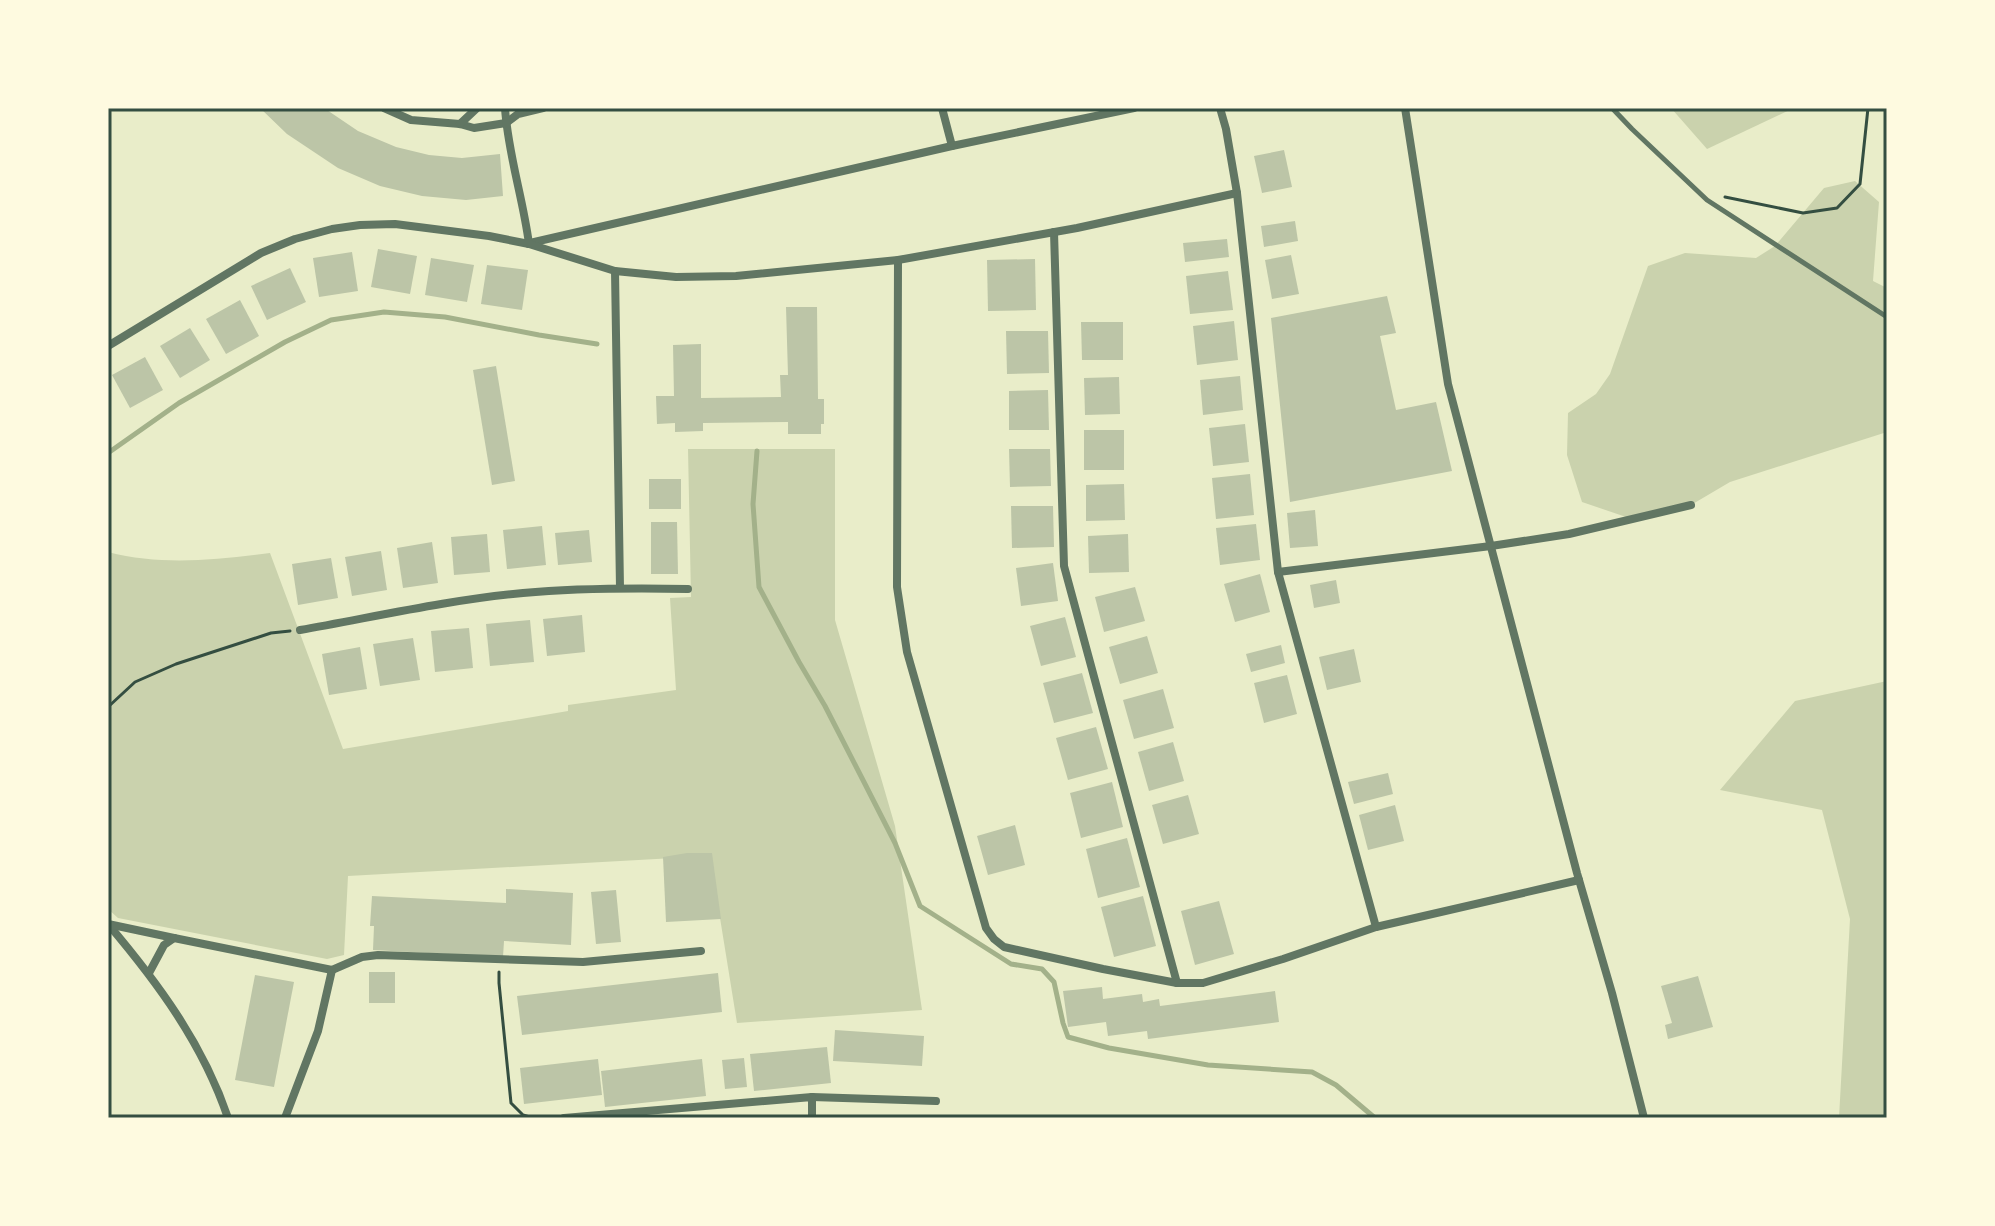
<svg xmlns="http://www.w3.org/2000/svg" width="1995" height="1226" font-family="Figtree,sans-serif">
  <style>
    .green { fill: #cad2ad }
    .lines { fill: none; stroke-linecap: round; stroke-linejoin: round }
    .stream { stroke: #a3b18a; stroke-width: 5 }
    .building { fill: #bcc5a7 }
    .path { stroke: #344e41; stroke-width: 3 }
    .service { stroke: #617663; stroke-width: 5 }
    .minor { stroke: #617663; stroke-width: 8 }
    .neatline { fill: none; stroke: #344e41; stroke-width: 3 }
  </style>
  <rect width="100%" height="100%" fill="#e9edc9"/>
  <g class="green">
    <polygon points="1671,108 1794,108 1707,149"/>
    <polygon points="1855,181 1879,202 1873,281 1887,288 1887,432 1730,482 1691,505 1632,519 1582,502 1567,455 1568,413 1596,394 1610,374 1648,266 1685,253 1756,258 1775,246 1824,188"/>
    <path d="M 688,449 L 835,449 L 835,620 L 895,826 L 922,1010 L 737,1023 L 710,856 L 348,876 L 344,955 L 327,959 L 118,918 L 108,909 L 108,812 L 111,807 L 108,804 L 108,552 C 162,566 215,560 270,553 L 343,749 L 568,711 L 568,705 L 676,690 L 670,598 L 691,597 Z"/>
    <polygon points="1887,681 1887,1118 1839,1118 1850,919 1822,810 1720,790 1795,701"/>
  </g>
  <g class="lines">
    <g class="stream">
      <polyline points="757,451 753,504 759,587 799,662 825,706 866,786 895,843 920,906 1011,964 1042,969 1054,982 1063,1023 1068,1037 1109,1048 1208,1065 1312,1072 1336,1085 1375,1118"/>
      <polyline points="108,453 179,403 285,342 331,320 384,312 445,317 539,335 597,344"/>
    </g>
  </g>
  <g class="building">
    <polygon points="260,108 324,108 358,131 396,147 429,155 462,158 500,154 503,196 466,200 422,196 380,186 338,168 287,134"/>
    <polygon points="1284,150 1292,187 1262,193 1254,156"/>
    <polygon points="1295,221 1298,241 1264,247 1261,226"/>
    <polygon points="1227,239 1229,257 1185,262 1183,243"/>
    <polygon points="378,249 417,256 410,294 371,287"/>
    <polygon points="352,252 358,291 319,297 313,258"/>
    <polygon points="1291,255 1299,294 1272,299 1265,260"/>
    <polygon points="431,258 474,265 467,302 425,295"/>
    <polygon points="1035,259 1036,310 988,311 987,260"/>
    <polygon points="487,265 528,270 522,310 481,304"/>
    <polygon points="290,268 306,302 267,320 251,286"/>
    <polygon points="1228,271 1233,310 1190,314 1186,276"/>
    <polygon points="1387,296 1396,333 1380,336 1396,410 1436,402 1452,471 1290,502 1271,318"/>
    <polygon points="240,300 259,336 226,354 206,319"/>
    <polygon points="786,307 817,307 818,399 824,399 824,424 821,424 821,434 788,434 788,422 703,423 703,431 675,432 675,423 657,424 656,396 674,396 673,345 701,344 701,398 781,397 780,375 788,375"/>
    <polygon points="1234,321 1238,360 1197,365 1193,326"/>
    <polygon points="1081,322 1123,322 1123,360 1082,360"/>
    <polygon points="190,328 210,360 180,378 160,346"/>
    <polygon points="1006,331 1048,331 1049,373 1007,374"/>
    <polygon points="145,357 163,390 130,408 112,375"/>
    <polygon points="496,366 515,481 492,485 473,370"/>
    <polygon points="1240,376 1243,410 1203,415 1200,380"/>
    <polygon points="1119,377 1120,414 1085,415 1084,378"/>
    <polygon points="1048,390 1049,430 1009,430 1009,391"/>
    <polygon points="1245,424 1249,462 1213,466 1209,428"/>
    <rect x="1084" y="430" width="40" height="40"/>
    <polygon points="1009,449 1050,449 1051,486 1010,487"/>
    <polygon points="1250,474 1254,515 1216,519 1212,478"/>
    <rect x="649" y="479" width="32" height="30"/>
    <polygon points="1124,484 1125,520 1086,521 1086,485"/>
    <polygon points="1011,506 1053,506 1054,547 1012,548"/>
    <polygon points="1315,510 1318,546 1290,548 1287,513"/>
    <polygon points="651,522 677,522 678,574 651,574"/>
    <polygon points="1256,524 1260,560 1220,565 1216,528"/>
    <polygon points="542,526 546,565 507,569 503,530"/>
    <polygon points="589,530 592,562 558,565 555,533"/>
    <polygon points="487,534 490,572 454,575 451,537"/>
    <polygon points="1128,534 1129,572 1089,573 1088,536"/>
    <polygon points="432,542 438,583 403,588 397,548"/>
    <polygon points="381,551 387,590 352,596 345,557"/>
    <polygon points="331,558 338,598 298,605 292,564"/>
    <polygon points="1053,563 1058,601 1021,606 1016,568"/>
    <polygon points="1260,574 1270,612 1235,622 1224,584"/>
    <polygon points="1336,580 1340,603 1314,608 1310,585"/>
    <polygon points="1135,587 1145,621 1104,632 1095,597"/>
    <polygon points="582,615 585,652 547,656 543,619"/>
    <polygon points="1065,617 1076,657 1041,666 1030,626"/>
    <polygon points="530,620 534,662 490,666 486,624"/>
    <polygon points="469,628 473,668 435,672 431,631"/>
    <polygon points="1147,636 1158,673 1120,684 1109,647"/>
    <polygon points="413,638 420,680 380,686 373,644"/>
    <polygon points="1281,645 1285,663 1251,672 1246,654"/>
    <polygon points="360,647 367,689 329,695 322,654"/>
    <polygon points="1354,649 1361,682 1327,690 1319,657"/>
    <polygon points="1082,673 1093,713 1054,723 1043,683"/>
    <polygon points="1287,675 1297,714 1264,723 1254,683"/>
    <polygon points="1163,689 1174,728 1134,739 1123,700"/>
    <polygon points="1096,727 1108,769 1068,780 1056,738"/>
    <polygon points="1173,742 1184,781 1149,791 1138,752"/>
    <polygon points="1388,773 1393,794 1354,804 1348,782"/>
    <polygon points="1112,782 1123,827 1081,838 1070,793"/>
    <polygon points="1188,795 1199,834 1163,844 1152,805"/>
    <polygon points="1395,805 1404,841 1368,850 1359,815"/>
    <polygon points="1015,825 1025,865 988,875 977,836"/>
    <polygon points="1127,838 1140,887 1098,898 1086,849"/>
    <polygon points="687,853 712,853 721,919 666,922 663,857"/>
    <polygon points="506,889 573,893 571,945 504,941 503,957 373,950 374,926 370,926 372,896 506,903"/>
    <polygon points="616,890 621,942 596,944 591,892"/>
    <polygon points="1143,896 1156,946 1114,957 1101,907"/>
    <polygon points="1219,901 1234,954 1195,965 1181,911"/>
    <rect x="369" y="972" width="26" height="31"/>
    <polygon points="718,973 722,1012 522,1035 517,996"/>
    <polygon points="255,975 294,982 274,1087 235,1080"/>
    <polygon points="1698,976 1713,1027 1668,1039 1665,1025 1672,1023 1661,986"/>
    <polygon points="1102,987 1103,999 1142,994 1143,1002 1159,999 1160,1006 1275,991 1279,1022 1148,1039 1147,1031 1108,1036 1106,1022 1068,1027 1063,991"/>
    <polygon points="835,1030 924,1036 922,1066 833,1061"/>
    <polygon points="827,1047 831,1083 754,1091 750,1054"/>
    <polygon points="744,1058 747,1087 725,1089 722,1060"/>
    <polygon points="598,1059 602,1095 524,1104 520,1068"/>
    <polygon points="702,1059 706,1096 605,1107 601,1071"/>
  </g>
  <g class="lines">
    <g class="path">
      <polyline points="1725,197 1803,213 1837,208 1860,184 1868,108"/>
      <polyline points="108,707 135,682 176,664 271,633 290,631"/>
      <polyline points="499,972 499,983 511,1103 523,1115 533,1118"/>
    </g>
    <polyline class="service" points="1612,108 1632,129 1707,200 1887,317"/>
    <g class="minor">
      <polyline points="384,108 411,120 460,124 474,128 506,123 518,114 543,108"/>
      <path d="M 505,108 C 508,154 523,198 529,244"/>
      <polyline points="942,108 952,146"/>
      <polyline points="1220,108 1226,129 1237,193 1278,572 1376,927"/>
      <polyline points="1405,108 1448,384 1577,873 1612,993 1644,1118"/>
      <polyline points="460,124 477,108"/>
      <polyline points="1054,232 1064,566 1177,983"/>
      <polyline points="530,243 952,146 1134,108"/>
      <polyline points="898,260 897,587 907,652 986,928 994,939 1004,947 1103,969 1177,983 1203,983 1283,959 1376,927 1579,880"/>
      <polyline points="615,271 620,588"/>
      <polyline points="108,346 261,253 295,239 332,229 360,225 395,224 489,236 529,244 615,271 676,277 736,276 898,260 1077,228 1237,193"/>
      <polyline points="1278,572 1491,546 1569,534 1691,505"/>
      <path d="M 300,630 C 374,617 448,600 523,593 C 578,588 633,588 688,589"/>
      <path d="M 108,924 C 158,983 203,1044 228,1118"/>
      <polyline points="108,924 174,938 164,945 149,973"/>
      <polyline points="174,938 332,970"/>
      <polyline points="332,970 362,957 378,955 583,962 701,951"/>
      <polyline points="812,1097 936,1101"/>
      <polyline points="285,1118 318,1031 332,970"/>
      <polyline points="564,1118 812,1097 812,1118"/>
    </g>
  </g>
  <rect width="1995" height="1226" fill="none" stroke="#fefae0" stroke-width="220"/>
  <rect x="110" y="110" width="1775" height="1006" class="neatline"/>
</svg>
